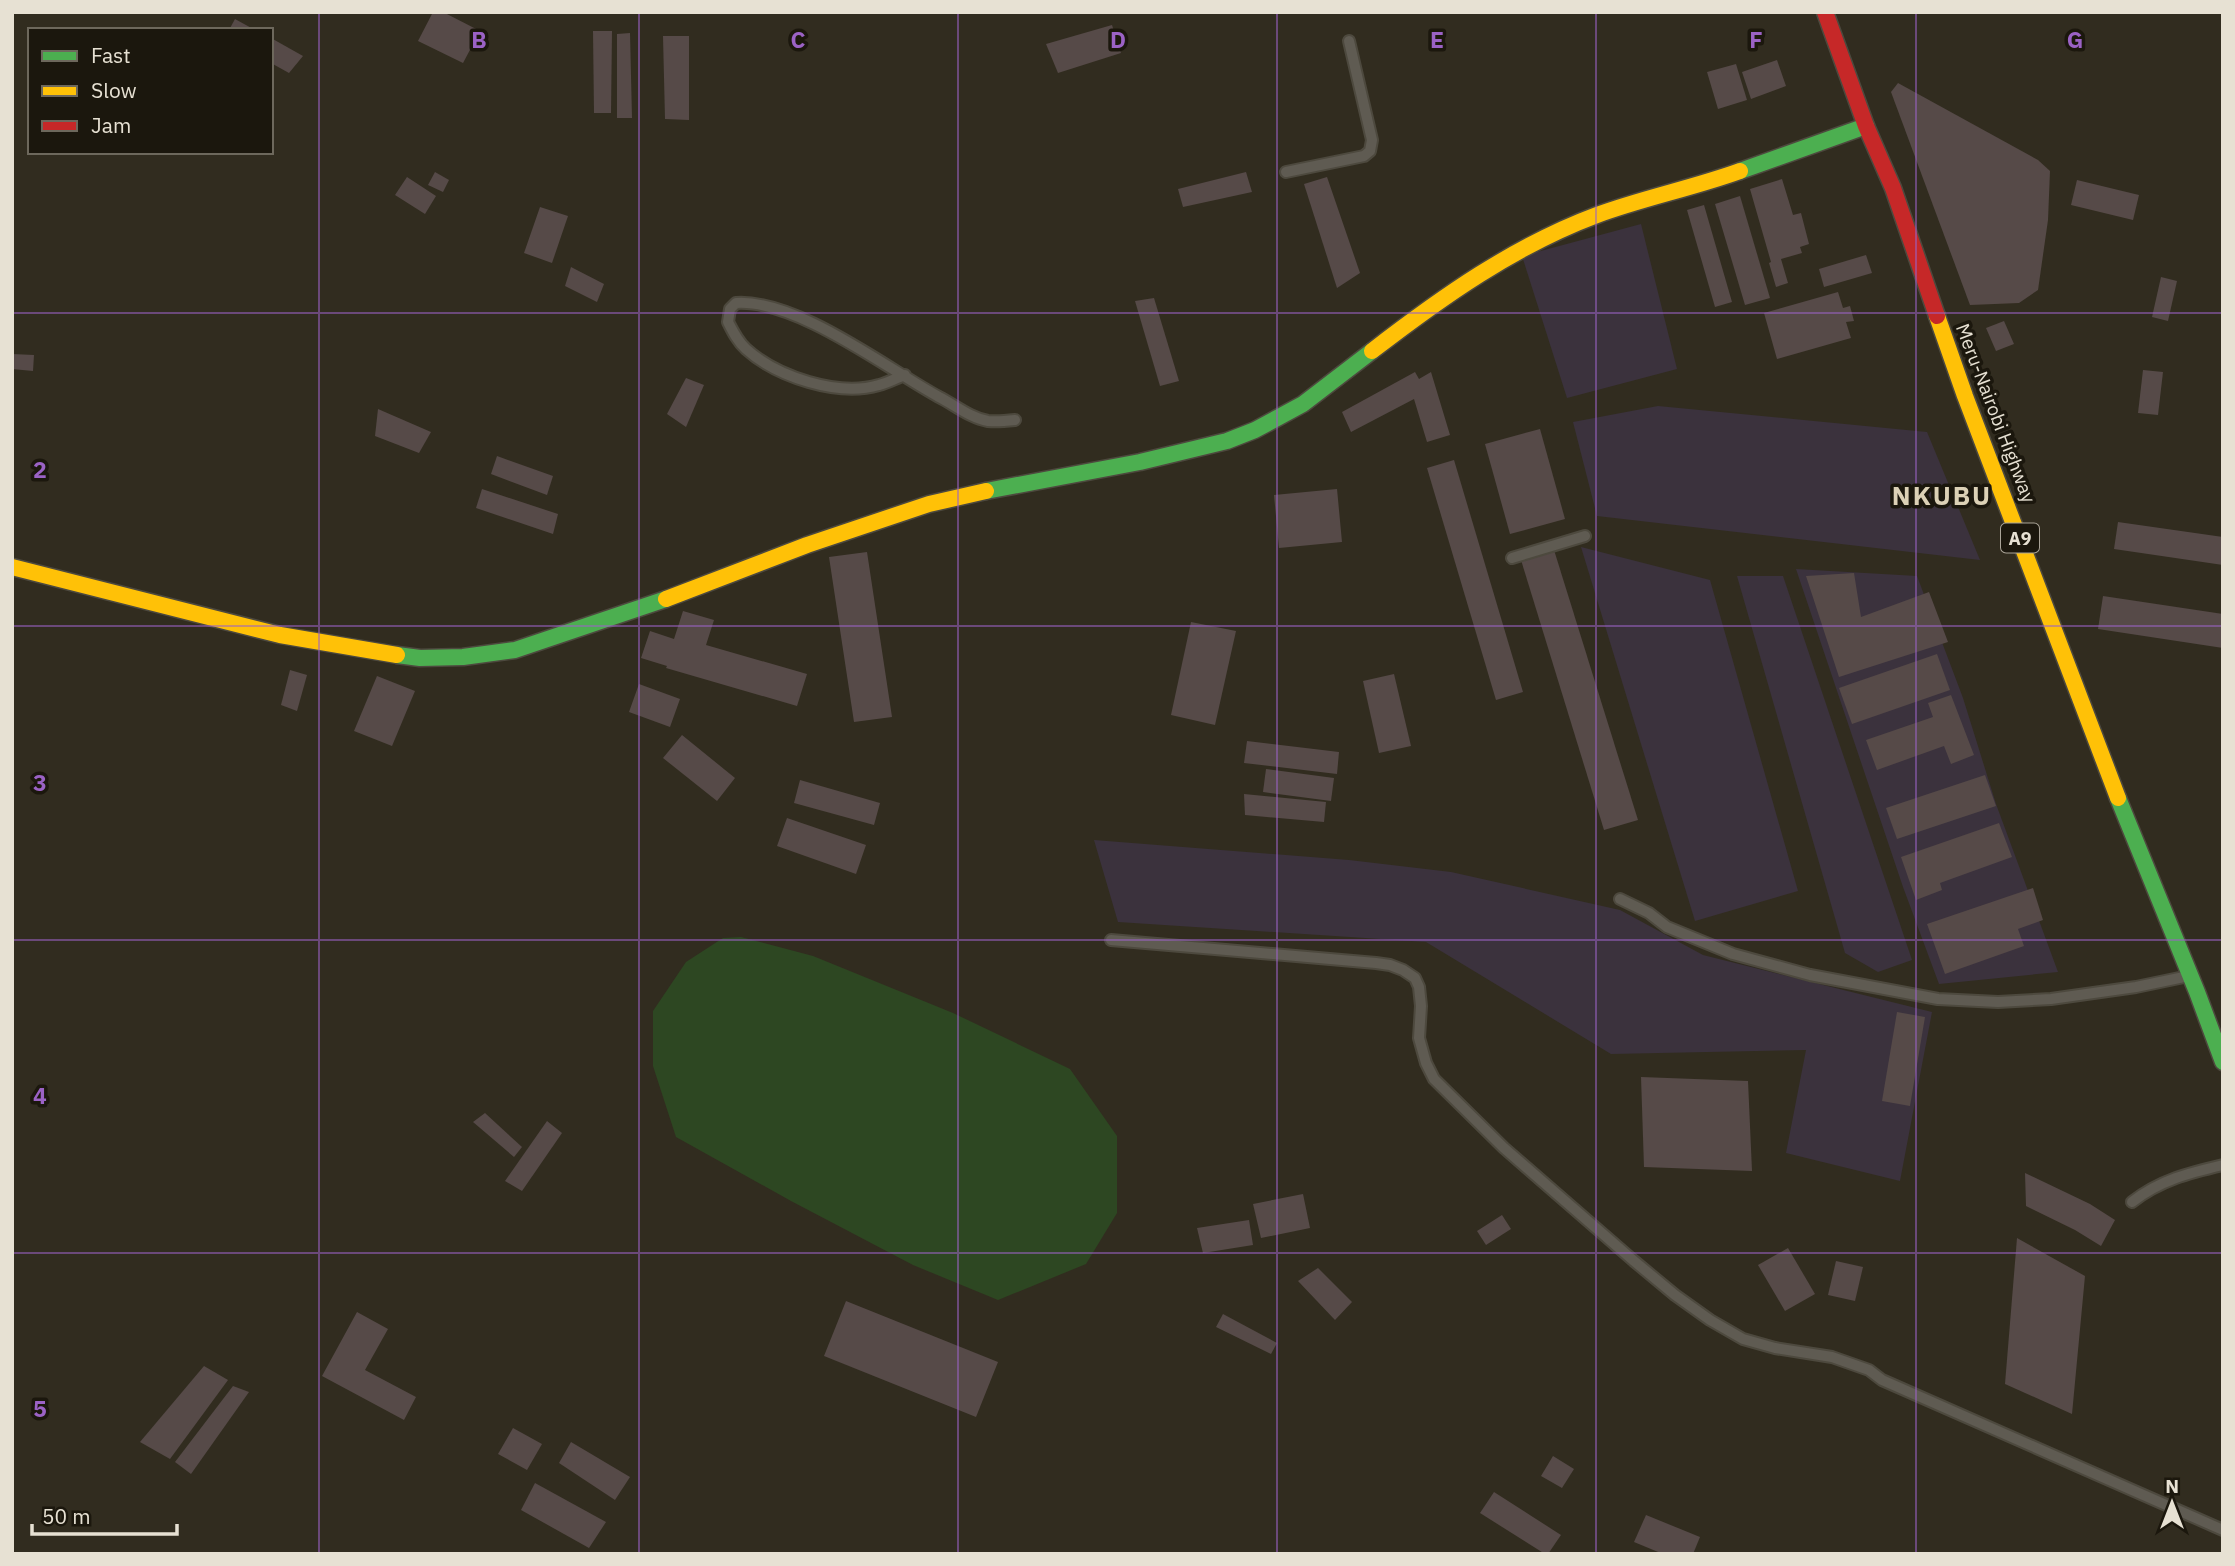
<svg xmlns="http://www.w3.org/2000/svg" width="2235" height="1566" font-family="'IBM Plex Sans',sans-serif">
  <style>
    .commercial { fill: #3b323d }
    .green { fill: #2d4722 }
    .building { fill: #564a48 }
    .lines { fill: none; stroke-linecap: round; stroke-linejoin: round }
    .lane-casing { stroke: #4d493e; stroke-width: 14 }
    .fast-casing { stroke: #4d493e; stroke-width: 19 }
    .slow-casing { stroke: #4d493e; stroke-width: 19 }
    .jam-casing { stroke: #4d493e; stroke-width: 19 }
    .lane { stroke: #5f5b52; stroke-width: 10 }
    .fast { stroke: #4caf50; stroke-width: 16 }
    .slow { stroke: #ffc107; stroke-width: 16 }
    .jam { stroke: #c62828; stroke-width: 16 }
    .grid { fill: none; stroke: #9b62c5; stroke-width: 2; stroke-opacity: 0.55 }
    .labels { text-anchor: middle; dominant-baseline: central; stroke-width: 7; stroke-linejoin: round; paint-order: stroke }
    .shield { fill: #1b170d; stroke: #aaa498; stroke-width: 2 }
    .shield-label { font-size: 18px; font-weight: bold; fill: #e7e1d3 }
    .street-label { font-size: 19px; fill: #e7e1d3; stroke: #1b170d }
    .district-label { font-size: 26px; font-weight: bold; letter-spacing: 2px; fill: #dcd1b6; stroke: #1b170d }
    .grid-label { font-size: 23px; text-anchor: middle; font-weight: bold; fill: #9b62c5; stroke: #1b170d; stroke-width: 7; stroke-linejoin: round; paint-order: stroke }
  </style>
  <rect width="100%" height="100%" fill="#312c1f"/>
  <g class="commercial">
    <polygon points="1641,224 1677,369 1567,398 1522,256"/>
    <polygon points="1658,406 1927,432 1980,560 1597,516 1573,422"/>
    <polygon points="1581,547 1710,580 1798,891 1695,921"/>
    <polygon points="1796,569 1917,576 1963,698 1996,804 2058,972 1939,984 1903,887"/>
    <polygon points="1737,576 1783,576 1912,960 1878,972 1845,953"/>
    <polygon points="1094,840 1349,860 1451,872 1620,910 1703,955 1932,1012 1900,1181 1786,1153 1806,1050 1611,1054 1426,942 1118,922"/>
  </g>
  <polygon class="green" points="741,937 813,956 953,1013 1070,1069 1117,1136 1117,1213 1086,1264 998,1300 913,1265 791,1201 676,1137 653,1066 653,1011 686,962 723,938"/>
  <g class="building">
    <polygon points="433,12 443,12 480,31 463,63 418,41"/>
    <polygon points="235,19 255,30 229,30"/>
    <polygon points="1112,25 1121,53 1058,73 1046,44"/>
    <polygon points="593,31 612,31 611,113 594,113"/>
    <polygon points="630,33 632,118 617,118 617,34"/>
    <polygon points="663,36 689,36 689,120 665,119"/>
    <polygon points="271,38 303,56 289,73 271,63"/>
    <polygon points="1777,60 1786,86 1751,99 1742,72"/>
    <polygon points="1736,64 1747,100 1718,109 1707,72"/>
    <polygon points="1898,83 2038,160 2050,171 2048,220 2038,290 2019,303 1970,305 1891,92"/>
    <polygon points="435,172 449,180 443,192 428,185"/>
    <polygon points="1246,172 1252,192 1183,207 1178,189"/>
    <polygon points="407,177 436,196 425,214 395,195"/>
    <polygon points="1327,177 1360,273 1337,288 1304,184"/>
    <polygon points="1782,179 1793,215 1801,213 1809,244 1800,247 1802,253 1781,259 1788,283 1776,287 1769,263 1771,262 1750,189"/>
    <polygon points="2077,180 2139,195 2133,220 2071,205"/>
    <polygon points="1740,196 1770,298 1745,305 1715,204"/>
    <polygon points="1704,205 1732,302 1715,307 1687,210"/>
    <polygon points="540,207 568,216 552,263 524,253"/>
    <polygon points="1866,255 1872,273 1824,287 1819,269"/>
    <polygon points="571,267 604,284 597,302 565,286"/>
    <polygon points="2161,277 2177,281 2168,321 2152,317"/>
    <polygon points="1838,292 1843,308 1850,306 1854,321 1846,322 1851,338 1777,359 1764,313"/>
    <polygon points="1154,298 1179,381 1160,386 1135,301"/>
    <polygon points="2004,321 2014,344 1996,351 1986,328"/>
    <polygon points="12,354 34,355 33,371 12,369"/>
    <polygon points="2143,370 2163,372 2158,415 2138,413"/>
    <polygon points="1415,372 1419,379 1431,372 1450,435 1427,442 1414,399 1351,432 1342,412"/>
    <polygon points="686,378 704,385 686,427 667,414"/>
    <polygon points="378,409 431,432 419,453 375,436"/>
    <polygon points="1540,429 1565,519 1510,534 1485,444"/>
    <polygon points="497,456 553,476 547,495 491,474"/>
    <polygon points="1454,460 1523,692 1496,700 1427,468"/>
    <polygon points="482,489 558,514 553,534 476,508"/>
    <polygon points="1337,489 1342,542 1279,548 1274,495"/>
    <polygon points="2118,522 2223,537 2223,565 2114,549"/>
    <polygon points="1554,550 1638,820 1604,830 1521,560"/>
    <polygon points="867,552 892,717 854,722 829,557"/>
    <polygon points="1854,573 1861,617 1929,592 1948,642 1839,677 1806,576"/>
    <polygon points="2103,596 2223,614 2223,648 2098,629"/>
    <polygon points="683,611 714,620 706,645 807,674 797,706 666,668 667,666 641,658 650,631 674,639"/>
    <polygon points="1191,622 1236,631 1215,725 1171,715"/>
    <polygon points="1937,654 1950,690 1852,724 1839,688"/>
    <polygon points="290,670 307,675 297,711 281,705"/>
    <polygon points="1394,674 1411,746 1379,753 1363,681"/>
    <polygon points="377,676 415,691 392,746 354,731"/>
    <polygon points="639,684 680,699 670,727 629,712"/>
    <polygon points="1951,695 1974,755 1951,764 1944,746 1877,770 1866,740 1933,717 1928,703"/>
    <polygon points="682,735 735,778 717,801 663,758"/>
    <polygon points="1247,741 1339,752 1337,774 1244,763"/>
    <polygon points="1266,769 1334,778 1331,801 1263,792"/>
    <polygon points="1985,775 1996,806 1897,839 1886,808"/>
    <polygon points="800,780 880,803 874,825 794,803"/>
    <polygon points="1244,794 1326,802 1324,822 1245,815"/>
    <polygon points="787,818 866,845 856,874 777,846"/>
    <polygon points="1999,823 2012,857 1940,883 1942,890 1916,900 1901,857"/>
    <polygon points="2033,888 2043,920 2018,929 2024,946 1945,974 1927,924"/>
    <polygon points="1897,1012 1925,1017 1910,1106 1882,1101"/>
    <polygon points="1641,1077 1748,1081 1752,1171 1644,1167"/>
    <polygon points="485,1113 522,1147 514,1157 473,1122"/>
    <polygon points="547,1121 562,1133 522,1191 505,1181"/>
    <polygon points="2025,1173 2090,1204 2115,1220 2101,1246 2075,1230 2026,1206"/>
    <polygon points="1303,1194 1310,1228 1261,1238 1253,1204"/>
    <polygon points="1502,1215 1511,1229 1486,1245 1477,1231"/>
    <polygon points="1249,1220 1253,1245 1203,1253 1197,1228"/>
    <polygon points="2017,1238 2085,1276 2072,1414 2005,1384"/>
    <polygon points="1788,1248 1815,1294 1785,1311 1758,1265"/>
    <polygon points="1836,1261 1863,1267 1855,1301 1828,1295"/>
    <polygon points="1318,1268 1352,1302 1335,1320 1298,1281"/>
    <polygon points="846,1301 998,1362 976,1417 824,1356"/>
    <polygon points="357,1312 388,1329 365,1370 416,1397 404,1420 322,1376"/>
    <polygon points="1223,1314 1277,1343 1271,1354 1216,1327"/>
    <polygon points="204,1366 228,1380 170,1459 140,1442"/>
    <polygon points="233,1386 249,1392 191,1474 175,1462"/>
    <polygon points="513,1428 542,1444 527,1470 498,1454"/>
    <polygon points="571,1442 630,1477 615,1500 559,1463"/>
    <polygon points="1553,1456 1574,1469 1562,1488 1541,1476"/>
    <polygon points="535,1483 606,1522 589,1548 521,1510"/>
    <polygon points="1494,1492 1561,1535 1548,1554 1545,1554 1480,1513"/>
    <polygon points="1646,1515 1700,1537 1693,1554 1663,1554 1634,1542"/>
  </g>
  <g class="lines">
    <defs>
      <g id="lane">
        <polyline points="1286,172 1364,156 1370,151 1372,140 1349,41"/>
        <path d="M 905,375 C 896,378 888,383 879,385 C 838,397 777,377 746,349 C 738,342 733,332 728,322 L 730,309 L 736,303 C 797,299 886,368 939,397 C 955,405 970,418 988,421 C 996,422 1006,421 1015,420"/>
        <polyline points="1512,558 1585,536"/>
        <polyline points="1620,899 1649,913 1667,927 1733,954 1810,975 1938,999 1998,1002 2051,999 2136,987 2184,977"/>
        <polyline points="1111,940 1376,963 1390,965 1403,970 1415,978 1419,987 1421,1006 1419,1038 1426,1063 1434,1079 1504,1148 1634,1261 1675,1295 1710,1320 1743,1339 1775,1348 1832,1357 1869,1370 1882,1380 2223,1530"/>
        <path d="M 2132,1202 C 2160,1180 2189,1173 2223,1165"/>
      </g>
      <g id="fast">
        <polyline points="1740,171 1866,126"/>
        <polyline points="986,491 1140,462 1227,441 1255,430 1303,404 1372,351"/>
        <polyline points="397,655 420,658 463,657 515,650 666,599"/>
        <polyline points="2118,798 2197,992 2223,1062"/>
      </g>
      <g id="slow">
        <polyline points="1937,316 1965,396 2118,798"/>
        <path d="M 1372,351 C 1442,297 1514,246 1597,215 C 1643,198 1693,188 1740,171"/>
        <polyline points="12,567 280,635 397,655"/>
        <polyline points="666,599 807,545 929,504 986,491"/>
      </g>
      <polyline id="jam" points="1825,12 1866,126 1893,188 1937,316"/>
    </defs>
    <use href="#lane" class="lane-casing"/>
    <use href="#fast" class="fast-casing"/>
    <use href="#slow" class="slow-casing"/>
    <use href="#jam" class="jam-casing"/>
    <use href="#lane" class="lane"/>
    <use href="#fast" class="fast"/>
    <use href="#slow" class="slow"/>
    <use href="#jam" class="jam"/>
  </g>
  <path class="grid" d="M 319,12 L 319,1554M 639,12 L 639,1554M 958,12 L 958,1554M 1277,12 L 1277,1554M 1596,12 L 1596,1554M 1916,12 L 1916,1554M 12,313 L 2223,313M 12,626 L 2223,626M 12,940 L 2223,940M 12,1253 L 2223,1253"/>
  <g class="labels">
    <rect class="shield" x="2001" y="523.5" width="38" height="29" rx="5"/>
    <g class="shield-label">
      <text x="2020" y="538">A9</text>
    </g>
    <g class="street-label">
      <text transform="translate(1996 413) rotate(69)">Meru-Nairobi Highway</text>
    </g>
    <g class="district-label">
      <text x="1942" y="495">NKUBU</text>
    </g>
  </g>
  <g class="grid-label">
    <text x="479" y="48">B</text>
    <text x="798" y="48">C</text>
    <text x="1118" y="48">D</text>
    <text x="1437" y="48">E</text>
    <text x="1756" y="48">F</text>
    <text x="2075" y="48">G</text>
    <text x="40" y="478">2</text>
    <text x="40" y="791">3</text>
    <text x="40" y="1104">4</text>
    <text x="40" y="1417">5</text>
  </g>
  <rect width="2235" height="1566" fill="none" stroke="#e7e1d3" stroke-width="28"/>
  <rect x="28" y="28" width="245" height="126" fill="#1b170d" stroke="#6d685c" stroke-width="2"/>
  <rect x="42" y="51" width="35" height="10" fill="#4caf50" stroke="#6d685c" stroke-width="2"/>
  <text x="91" y="63" font-size="21" fill="#e7e1d3">Fast</text>
  <rect x="42" y="86" width="35" height="10" fill="#ffc107" stroke="#6d685c" stroke-width="2"/>
  <text x="91" y="98" font-size="21" fill="#e7e1d3">Slow</text>
  <rect x="42" y="121" width="35" height="10" fill="#c62828" stroke="#6d685c" stroke-width="2"/>
  <text x="91" y="133" font-size="21" fill="#e7e1d3">Jam</text>
  <g transform="translate(2172 1503)" stroke="#1b170d" stroke-width="5" paint-order="stroke">
  <path d="M0-5L12 26L0 18L-12 26Z" fill="#e7e1d3"/>
  <text y="-10" font-size="19" font-weight="bold" text-anchor="middle" fill="#e7e1d3">N</text>
  </g>
  <path d="M32 1524v10h145v-10" fill="none" stroke="#e7e1d3" stroke-width="3.5"/>
  <text x="42" y="1524" font-size="21" fill="#e7e1d3" stroke="#1b170d" stroke-width="5" paint-order="stroke">50 m</text>
</svg>
